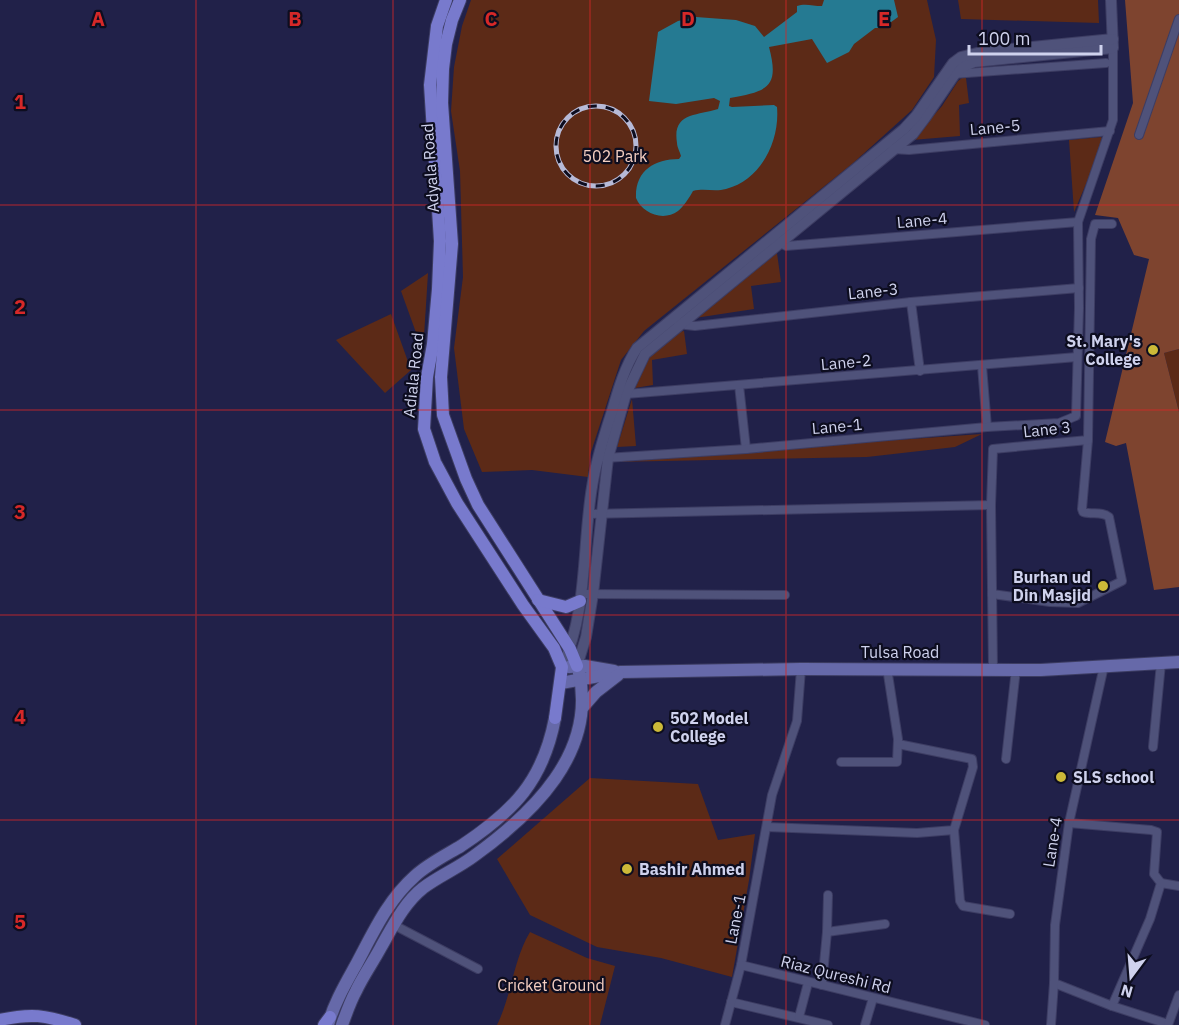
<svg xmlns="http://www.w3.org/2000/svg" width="1179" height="1025" font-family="'IBM Plex Sans',sans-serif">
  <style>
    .green { fill: #5c2a17 }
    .forest { fill: #7e442f }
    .water { fill: #257a92 }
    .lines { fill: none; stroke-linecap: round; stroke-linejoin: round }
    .minor-casing { stroke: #3d3d63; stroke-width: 10 }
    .tertiary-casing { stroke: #3d3d63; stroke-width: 12 }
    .secondary-casing { stroke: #3d3d63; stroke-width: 14 }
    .primary-casing { stroke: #3d3d63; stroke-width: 14 }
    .minor { stroke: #4f527a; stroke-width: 8 }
    .tertiary { stroke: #4f527a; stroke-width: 10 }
    .secondary { stroke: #6669a9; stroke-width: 12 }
    .primary { stroke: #787acd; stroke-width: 12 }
    .rail-casing { stroke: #b7bad7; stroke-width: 5 }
    .rail { stroke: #0d0d1f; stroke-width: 3; stroke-dasharray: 9; stroke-linecap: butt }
    .grid { fill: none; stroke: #d62828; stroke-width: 1.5; stroke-opacity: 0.55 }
    .poi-dot { fill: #ccb938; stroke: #0d0d1f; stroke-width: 2 }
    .labels { text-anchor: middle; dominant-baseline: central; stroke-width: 4.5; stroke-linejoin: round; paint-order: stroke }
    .street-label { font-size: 16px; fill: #cfd2ed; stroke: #0d0d1f }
    .park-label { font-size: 16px; fill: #f4cec1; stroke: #0d0d1f }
    .poi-label { font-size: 16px; font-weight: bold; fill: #cfd2ed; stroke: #0d0d1f; text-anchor: start }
    .grid-label { font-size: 20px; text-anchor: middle; font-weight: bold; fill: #d62828; stroke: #0d0d1f; stroke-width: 4.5; stroke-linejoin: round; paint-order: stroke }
  </style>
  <rect width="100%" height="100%" fill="#212149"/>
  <g class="green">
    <polygon points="471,0 927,0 936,40 934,77 912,110 852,164 644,331 621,360 590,455 588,477 532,470 482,472 464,429 454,348 463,277 460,171 451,111 454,67 462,26"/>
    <polygon points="958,0 1098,0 1099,23 961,19"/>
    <polygon points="962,78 966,78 969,103 959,105 960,136 912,140 942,106 958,81"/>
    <polygon points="1101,137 1104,142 1074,212 1069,140"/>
    <polygon points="777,253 781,282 751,286 754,309 695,318"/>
    <polygon points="428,273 423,352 401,291"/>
    <polygon points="391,314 411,370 385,393 336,340"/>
    <polygon points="684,331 687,354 652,360 653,385 635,388 649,358 679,332"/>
    <polygon points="1179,349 1179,412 1164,353"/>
    <polygon points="632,399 636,446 617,447"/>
    <polygon points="982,434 955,447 867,457 611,462 612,460"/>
    <polygon points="590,778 698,784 718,840 755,834 749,880 732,977 661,958 597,947 530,915 497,859"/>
    <path d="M 530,932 L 587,958 L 615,966 L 600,1025 L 497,1025 C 512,995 513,960 530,932 Z"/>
  </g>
  <polygon class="forest" points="1125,0 1179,0 1179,349 1164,353 1179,412 1179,587 1154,590 1126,443 1116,446 1105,442 1149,259 1134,255 1118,218 1095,215 1133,103"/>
  <path class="water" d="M 824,0 L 894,0 L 898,17 L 883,28 L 875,28 L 854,44 L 849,52 L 827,63 L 812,39 L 769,47 C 780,88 767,91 730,98 L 729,106 L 732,107 L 774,105 L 777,107 C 780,141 761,180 726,189 C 715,192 704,188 693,191 C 689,198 684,206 678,211 C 663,222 642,213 636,198 C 635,171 654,159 679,159 L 681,156 C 680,152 677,147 677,143 C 672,112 697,116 718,109 L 720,101 L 714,98 L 676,104 L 649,101 L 658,32 L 678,21 L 696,17 L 736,20 L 755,26 L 764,37 L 797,12 L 797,6 C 805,3 813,6 822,6 Z"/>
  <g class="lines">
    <defs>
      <g id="minor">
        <polyline points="953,74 1106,63"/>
        <polyline points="1139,135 1179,19"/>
        <polyline points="892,149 909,150 1110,131"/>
        <polyline points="777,241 786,246 1078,222"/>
        <polyline points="911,302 920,371"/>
        <polyline points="678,322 686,325 695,326 911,302 1079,288"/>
        <polyline points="982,366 987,427"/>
        <polyline points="739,385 746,449"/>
        <polyline points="621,393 626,394 1077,357"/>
        <polyline points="605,458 746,449 987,427 1059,423 1076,416 1079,308 1078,222 1113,120 1113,48"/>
        <polyline points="589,514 991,505"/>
        <polyline points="581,594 785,595"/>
        <path d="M 992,594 L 1050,602 L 1078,603 L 1122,581 L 1109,517 C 1102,511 1092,515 1083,512 L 1082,509 L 1088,440"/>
        <polyline points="993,669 991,505 993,449 1088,440 1091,239 1095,224 1112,224"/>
        <polyline points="1153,747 1161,663"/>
        <polyline points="1006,759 1016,669"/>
        <polyline points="841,762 897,762 898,739 887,668"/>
        <polyline points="1069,823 1151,830 1157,832 1154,874 1161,883 1150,919 1112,1006"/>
        <polyline points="767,827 917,833 954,830 973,767 972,759 898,744"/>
        <polyline points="954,830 960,901 963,906 1010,914"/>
        <polyline points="1161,883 1179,886"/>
        <polyline points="394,925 478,969"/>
        <polyline points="827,932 885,924"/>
        <polyline points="741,965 772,795 797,721 801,669"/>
        <polyline points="1054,983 1112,1006 1168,1024"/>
        <polyline points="822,985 827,932 828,895"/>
        <polyline points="731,1002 828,1025"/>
        <polyline points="799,1017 808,983"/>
        <polyline points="725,1025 741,965 985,1025"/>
        <polyline points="865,1025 873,998"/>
        <polyline points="1051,1025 1054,983 1055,925 1069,823 1104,666"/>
        <polyline points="1168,1025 1179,995"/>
      </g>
      <g id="tertiary">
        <polyline points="577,666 586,637 593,594 608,458 626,394 645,354 913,134 925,118 955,74 964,66 974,62 1113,48 1111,0"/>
        <path d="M 562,667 C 588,611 582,547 592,487 C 596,461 604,436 612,411 C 618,390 625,366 637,348 L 904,129 L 916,116 L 953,63 L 961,57 L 981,52 L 1113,39"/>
      </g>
      <g id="secondary">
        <polyline points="569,667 585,666 614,671"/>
        <polyline points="561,683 621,672 801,669 1041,670 1179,662"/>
        <polyline points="582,708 596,692 618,675"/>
        <path d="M 328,1025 C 334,1003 346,983 357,963 C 374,931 388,900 415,876 C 428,864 446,855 461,846 C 514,811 543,781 555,718"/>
        <path d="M 342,1025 C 346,1014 350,1002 356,991 C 363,976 373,962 381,947 C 393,926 404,903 423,888 C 439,876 458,868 474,856 C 532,814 597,753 579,673"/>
      </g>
      <g id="primary">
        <polyline points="446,0 437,26 430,85 440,241 438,289 433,344 427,377 424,429 435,462 457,503 523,605 554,648 562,667 555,718"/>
        <polyline points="460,0 452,20 446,44 443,69 442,103 452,244 441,377 443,415 466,479 478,505 570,649 577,666"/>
        <polyline points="538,600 566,607 580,601"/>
        <path d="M 0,1020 C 31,1013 45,1015 75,1025"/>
        <polyline points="324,1025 330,1017"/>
      </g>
    </defs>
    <use href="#minor" class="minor-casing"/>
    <use href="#tertiary" class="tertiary-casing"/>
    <use href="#secondary" class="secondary-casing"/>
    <use href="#primary" class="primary-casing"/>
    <use href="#minor" class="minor"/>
    <use href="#tertiary" class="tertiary"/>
    <use href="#secondary" class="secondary"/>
    <use href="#primary" class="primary"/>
    <defs>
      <circle id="rail" cx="596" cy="146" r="40"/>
    </defs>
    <use href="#rail" class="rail-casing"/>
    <use href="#rail" class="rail"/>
  </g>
  <path class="grid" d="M 196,0 L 196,1025M 393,0 L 393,1025M 590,0 L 590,1025M 786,0 L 786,1025M 982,0 L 982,1025M 0,205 L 1179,205M 0,410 L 1179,410M 0,615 L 1179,615M 0,820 L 1179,820"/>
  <g class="poi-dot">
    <circle cx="1153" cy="350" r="6"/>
    <circle cx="1103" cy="586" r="6"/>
    <circle cx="658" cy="727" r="6"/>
    <circle cx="1061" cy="777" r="6"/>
    <circle cx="627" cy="869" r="6"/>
  </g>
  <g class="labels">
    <g class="street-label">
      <text transform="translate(995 127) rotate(-5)">Lane-5</text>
      <text transform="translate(430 168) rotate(-94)">Adyala Road</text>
      <text transform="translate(922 220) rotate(-5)">Lane-4</text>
      <text transform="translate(873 291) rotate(-6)">Lane-3</text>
      <text transform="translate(846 362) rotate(-5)">Lane-2</text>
      <text transform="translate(413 375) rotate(-84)">Adiala Road</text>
      <text transform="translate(837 426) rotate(-5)">Lane-1</text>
      <text transform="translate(1047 429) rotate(-6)">Lane 3</text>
      <text x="900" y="652">Tulsa Road</text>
      <text transform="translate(1052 842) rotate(-81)">Lane-4</text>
      <text transform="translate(735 919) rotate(-79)">Lane-1</text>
      <text transform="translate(836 974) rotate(14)">Riaz Qureshi Rd</text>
    </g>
    <g class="park-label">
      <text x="615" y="156">502 Park</text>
      <text x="551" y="985">Cricket Ground</text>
    </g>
    <g class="poi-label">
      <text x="1141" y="341" text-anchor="end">St. Mary's<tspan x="1141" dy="18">College</tspan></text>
      <text x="1091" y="577" text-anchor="end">Burhan ud<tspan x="1091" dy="18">Din Masjid</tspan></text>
      <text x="670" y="718">502 Model<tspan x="670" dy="18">College</tspan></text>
      <text x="1073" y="777">SLS school</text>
      <text x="639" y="869">Bashir Ahmed</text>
    </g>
  </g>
  <g class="grid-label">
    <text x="98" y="26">A</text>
    <text x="295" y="26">B</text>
    <text x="491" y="26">C</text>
    <text x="688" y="26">D</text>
    <text x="884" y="26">E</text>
    <text x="20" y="109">1</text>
    <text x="20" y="314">2</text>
    <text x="20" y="519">3</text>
    <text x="20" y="724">4</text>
    <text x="20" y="929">5</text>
  </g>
  <g transform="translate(1131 977) rotate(196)" stroke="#0d0d1f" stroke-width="4.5" paint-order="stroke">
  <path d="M0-4.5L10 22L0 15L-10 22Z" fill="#cfd2ed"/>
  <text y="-9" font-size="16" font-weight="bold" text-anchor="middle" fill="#cfd2ed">N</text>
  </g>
  <path d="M969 45v9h132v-9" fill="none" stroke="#cfd2ed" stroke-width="3"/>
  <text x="978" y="45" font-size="18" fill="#cfd2ed" stroke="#0d0d1f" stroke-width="4.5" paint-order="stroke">100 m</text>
</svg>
